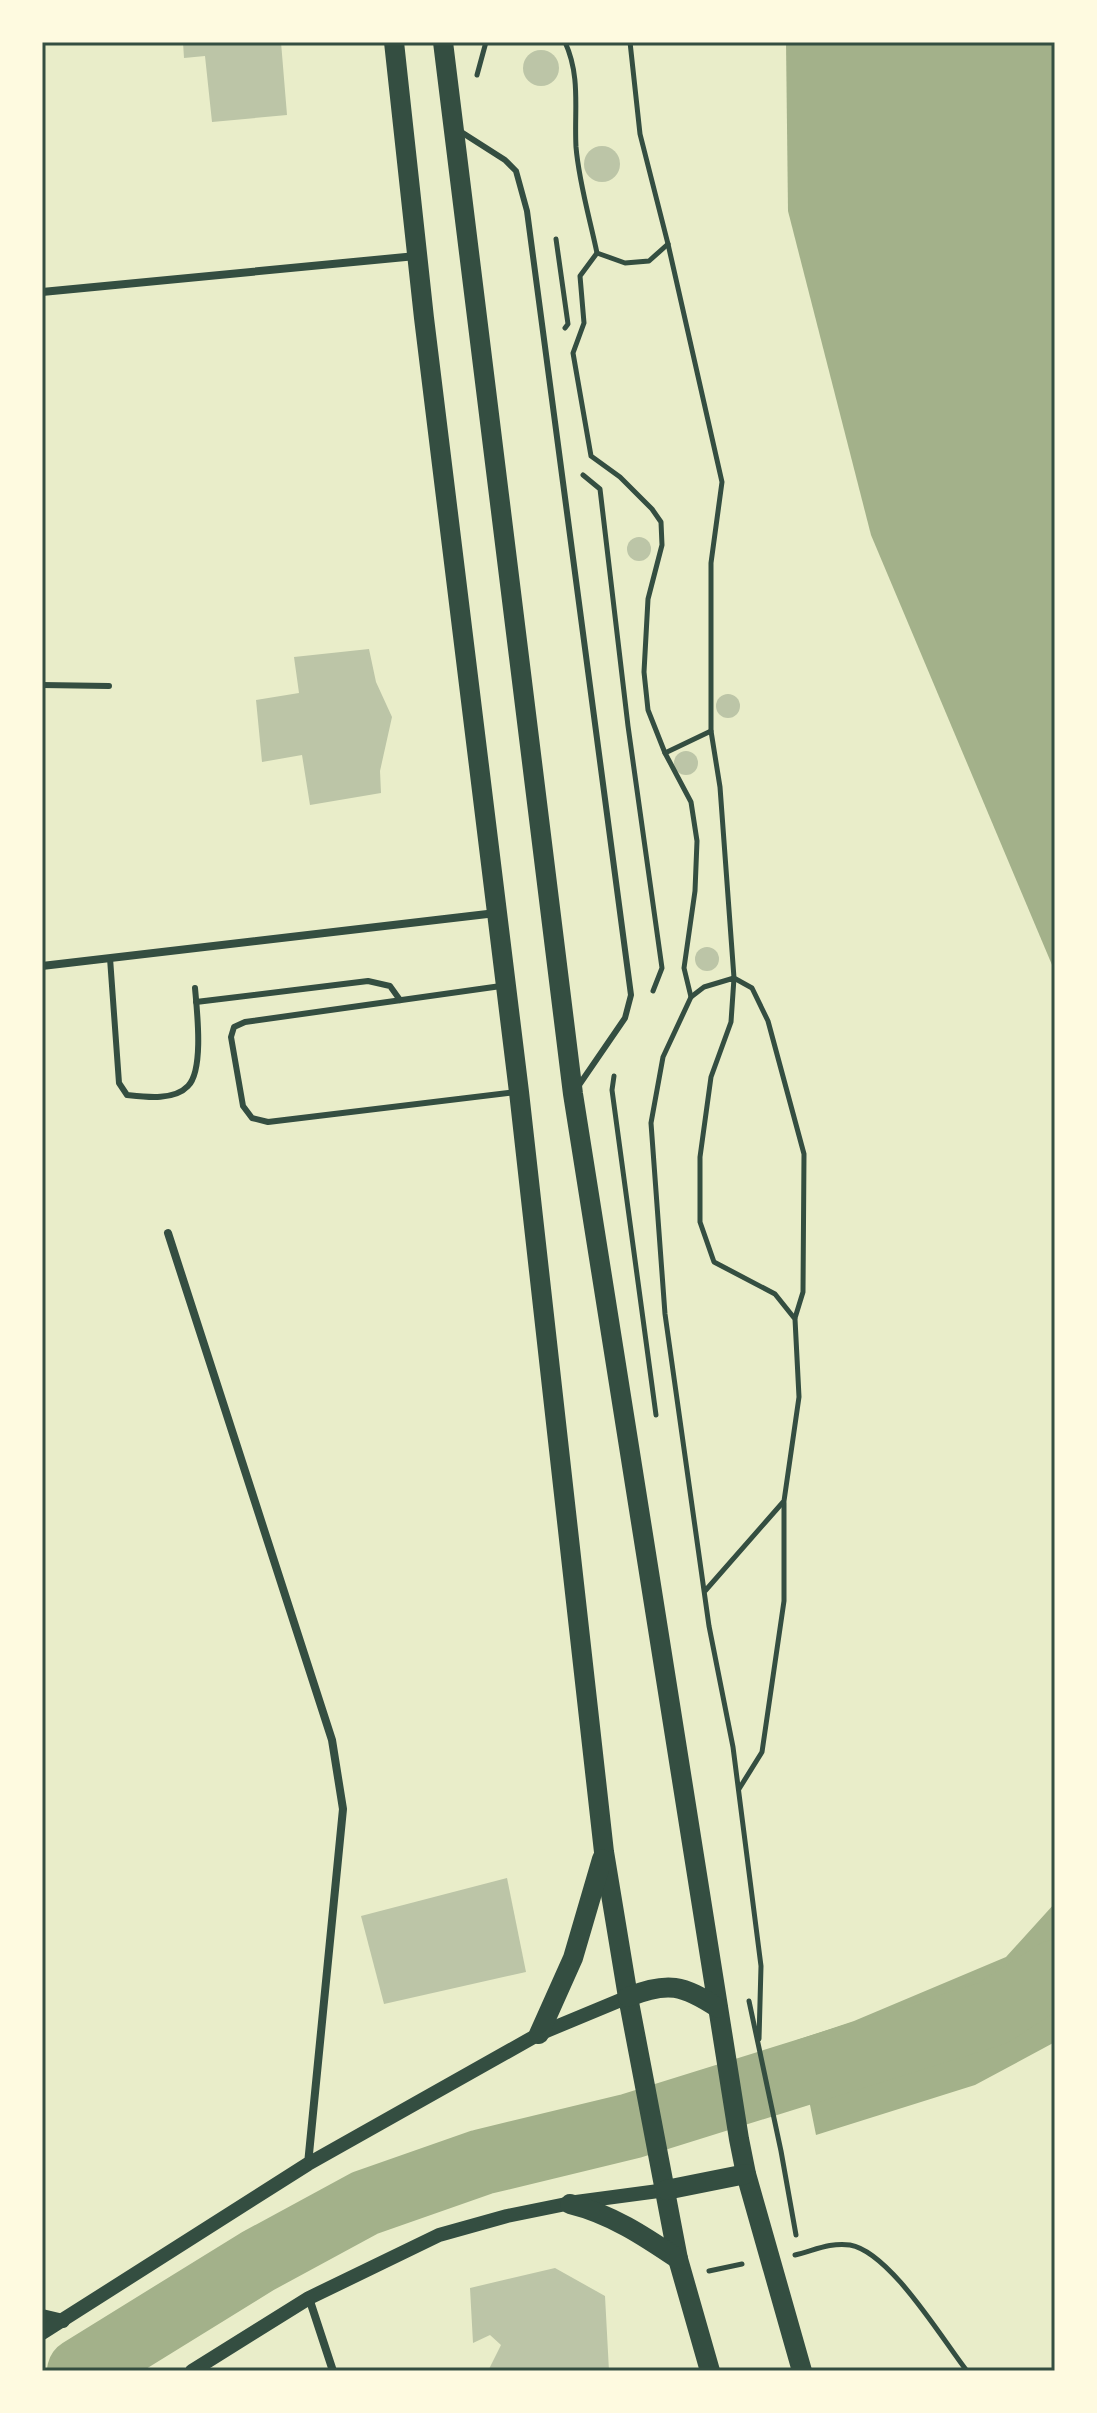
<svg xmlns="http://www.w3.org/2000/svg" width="1097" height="2413" font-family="'Exo 2',sans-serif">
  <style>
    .water { fill: #a3b18a }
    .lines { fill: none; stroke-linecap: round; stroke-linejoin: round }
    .river { stroke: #a3b18a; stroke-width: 66 }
    .building { fill: #bcc5a7 }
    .path { stroke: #344e41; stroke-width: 5 }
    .service { stroke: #344e41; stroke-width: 6 }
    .minor { stroke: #344e41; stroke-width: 8 }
    .tertiary { stroke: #344e41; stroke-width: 14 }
    .primary { stroke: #344e41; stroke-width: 20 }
    .neatline { fill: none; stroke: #344e41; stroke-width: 3 }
  </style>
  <rect width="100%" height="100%" fill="#e9edc9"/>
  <g class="water">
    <polygon points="786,42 1055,42 1055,972 871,535 788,211"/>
    <polygon points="1055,1903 1055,2042 975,2085 816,2135 797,2040 854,2021 1006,1957"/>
  </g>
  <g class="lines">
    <polyline class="river" points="80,2371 258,2261 365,2203 482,2162 631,2126 993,2013 1055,1973"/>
  </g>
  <g class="building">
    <polygon points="183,42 281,42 287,115 212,122 205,56 184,58"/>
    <circle cx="541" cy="68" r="18"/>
    <circle cx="602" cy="164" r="18"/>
    <circle cx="639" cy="549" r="12"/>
    <polygon points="369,649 376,682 392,717 380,771 381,793 310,805 302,755 262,762 256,700 299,693 294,657"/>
    <circle cx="728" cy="706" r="12"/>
    <circle cx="686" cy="763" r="12"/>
    <circle cx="707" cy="959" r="12"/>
    <polygon points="507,1878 526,1972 384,2004 361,1916"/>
    <polygon points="555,2268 605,2296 609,2371 546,2371 543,2369 541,2371 493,2371 489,2369 501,2345 490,2335 473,2343 470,2288"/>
  </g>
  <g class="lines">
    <g class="path">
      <path d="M 565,42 C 581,77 574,110 576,147 C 579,183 590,219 597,253 L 625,263 L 649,261 L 668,244"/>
      <polyline points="630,42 640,134 668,244 722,482 711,563 711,731"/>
      <polyline points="477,75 486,42"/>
      <polyline points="556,239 568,324 565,328"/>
      <polyline points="597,253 580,276 584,323 573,353 591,456 620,477 652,509 661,522 662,545 648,599 644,672 648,710 665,753 691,802 697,841 695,891 684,968 691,997"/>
      <polyline points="583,475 600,489 628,726 662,968 653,991"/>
      <polyline points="665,753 711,731 720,787 734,978 752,988 768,1021 804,1154 803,1292 795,1318"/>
      <polyline points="614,1076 612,1090 656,1415"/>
      <polyline points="705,1591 784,1501 799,1397 795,1319 775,1294 714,1262 700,1222 700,1157 711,1077 731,1022 734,978 704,987 691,997 663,1057 651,1123 665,1314 709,1626 733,1747 761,1966 759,2039"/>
      <polyline points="739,1789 762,1752 784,1601 784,1503"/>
      <polyline points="749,2001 781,2151 796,2235"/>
      <path d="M 795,2255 C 813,2251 830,2242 850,2245 C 890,2252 942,2339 967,2371"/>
      <polyline points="709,2271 742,2264"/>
    </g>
    <g class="service">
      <polyline points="458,130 505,160 516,171 527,211 631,995 625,1018 577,1088"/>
      <polyline points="42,685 109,686"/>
      <path d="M 110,958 L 119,1083 L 127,1095 C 145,1097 174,1101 188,1086 C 204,1070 197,1011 195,988"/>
      <polyline points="501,986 245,1022 234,1027 231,1037 243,1106 252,1118 268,1122 516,1092"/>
      <polyline points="196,1002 368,981 390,986 400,1000"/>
    </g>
    <g class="minor">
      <polyline points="42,292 416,256"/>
      <polyline points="42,966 496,913"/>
      <polyline points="168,1233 332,1740 343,1809 308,2164"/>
      <polyline points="309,2298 333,2371"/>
    </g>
    <g class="tertiary">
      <polyline points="42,2316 63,2321"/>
      <polyline points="42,2333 308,2164 539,2034 628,1997"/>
      <polyline points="192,2371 309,2298 439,2235 507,2216 576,2202 666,2190"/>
    </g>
    <g class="primary">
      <polyline points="394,42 424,318 519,1092 604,1852 628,1997 678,2259 710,2371"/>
      <polyline points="443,42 573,1094 739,2139 746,2174 802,2371"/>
      <path d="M 628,1997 C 668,1981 683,1985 718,2008"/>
      <polyline points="539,2034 573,1958 602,1859"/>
      <polyline points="666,2190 746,2174"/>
      <path d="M 570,2204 C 611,2214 644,2236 678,2259"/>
    </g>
  </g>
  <rect width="1097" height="2413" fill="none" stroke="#fefae0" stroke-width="88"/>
  <rect x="44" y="44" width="1009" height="2325" class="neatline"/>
</svg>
